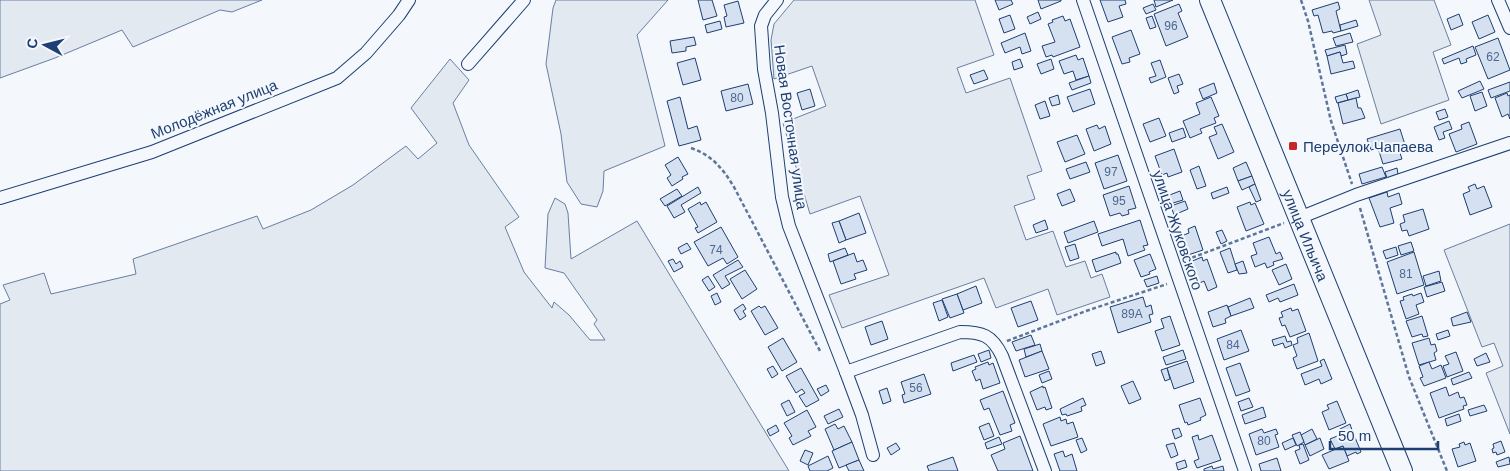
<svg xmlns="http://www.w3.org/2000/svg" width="1510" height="471" font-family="Helvetica,sans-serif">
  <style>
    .green { fill: #e3e9f0; stroke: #687fa3 }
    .building { fill: #d5e0f0; stroke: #1d3f73 }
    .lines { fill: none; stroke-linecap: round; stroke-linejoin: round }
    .street-casing { stroke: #1d3f73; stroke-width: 14 }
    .primary-casing { stroke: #1d3f73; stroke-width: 22 }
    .path { stroke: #5e769c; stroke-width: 2.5; stroke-dasharray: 4 2.5; stroke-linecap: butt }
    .street { stroke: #f4f7fb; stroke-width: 12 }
    .primary { stroke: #f4f7fb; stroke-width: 20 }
    .poi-dot { fill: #c62828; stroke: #f4f7fb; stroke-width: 2 }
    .labels { text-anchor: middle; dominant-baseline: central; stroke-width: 4; stroke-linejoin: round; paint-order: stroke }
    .number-label { font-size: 12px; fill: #4b6792 }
    .street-label { font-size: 15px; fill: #1d3f73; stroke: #f4f7fb }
    .poi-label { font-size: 15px; fill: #1d3f73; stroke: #f4f7fb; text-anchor: start }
  </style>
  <rect width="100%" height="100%" fill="#f4f7fb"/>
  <g class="green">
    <polygon points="0,0 262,0 232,12 220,10 133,47 122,30 55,58 0,78"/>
    <polygon points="556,0 668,0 637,35 665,146 604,171 603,191 597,207 581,204 567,182 561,134 546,64 553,8"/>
    <polygon points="794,0 975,0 994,55 957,68 966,93 1010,78 1042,171 1027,176 1035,199 1014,206 1026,240 1053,231 1066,267 1085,261 1091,278 1102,274 1110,297 1057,315 1048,289 996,308 984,278 842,328 829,295 889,275 860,196 810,214 783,123 826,106 812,66 774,79 771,40 774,24"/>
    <polygon points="1369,0 1434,0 1451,45 1433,52 1449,100 1381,124 1357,44 1381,35"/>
    <polygon points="450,59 469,80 453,103 469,145 519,217 505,227 524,272 552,308 554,302 569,315 590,340 605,340 594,324 597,320 564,273 545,268 548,214 555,198 565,204 568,213 571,259 637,221 789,471 0,471 0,304 10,300 3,285 44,273 51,294 136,274 133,259 257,216 263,229 311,210 353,185 406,146 418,159 437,143 411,108"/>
    <polygon points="1510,224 1510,434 1486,373 1503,366 1494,343 1482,347 1444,250"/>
  </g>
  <g class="building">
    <polygon points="698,0 712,0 717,16 703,20"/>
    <polygon points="995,0 1011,0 1013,4 999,10"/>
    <polygon points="1038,0 1061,0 1061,1 1041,9"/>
    <polygon points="1100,0 1125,0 1126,4 1119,6 1123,17 1108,22"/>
    <polygon points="1154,0 1173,0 1156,7"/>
    <polygon points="738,1 744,23 726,27 724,17 727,16 724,5"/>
    <polygon points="1338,2 1340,9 1336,11 1341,31 1333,33 1332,31 1323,33 1318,15 1314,16 1312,10"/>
    <polygon points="1153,4 1156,10 1146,14 1143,8"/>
    <polygon points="1179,4 1182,11 1178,13 1188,37 1166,46 1154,14"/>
    <polygon points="1038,12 1041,19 1030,24 1027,17"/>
    <polygon points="1459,14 1463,25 1451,30 1447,19"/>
    <polygon points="1010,15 1015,29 1004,33 999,19"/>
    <polygon points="1488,15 1495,32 1479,39 1472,22"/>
    <polygon points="1063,16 1065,21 1070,19 1080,47 1053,57 1052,55 1046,57 1042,46 1055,42 1048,24 1053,22 1052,20"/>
    <polygon points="1152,16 1156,27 1150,29 1146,18"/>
    <polygon points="1356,20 1358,26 1341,31 1340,25"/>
    <polygon points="720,21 722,29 707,33 705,25"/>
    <polygon points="1131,30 1140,54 1129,58 1130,62 1122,64 1112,37"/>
    <polygon points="1025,33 1031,51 1022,54 1020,47 1005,53 1001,43"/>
    <polygon points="1350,33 1353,42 1336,46 1333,38"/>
    <polygon points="694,37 696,45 686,47 686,51 672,53 670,41"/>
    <polygon points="1498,38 1510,70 1488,79 1475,47"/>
    <polygon points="1345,45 1347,54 1341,56 1340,52 1327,56 1325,50"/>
    <polygon points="1473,46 1476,55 1466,59 1467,62 1461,64 1459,58 1444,64 1442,59"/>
    <polygon points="1340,52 1343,63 1353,61 1355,68 1331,74 1327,56"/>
    <polygon points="1076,55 1078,60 1083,58 1089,76 1076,80 1073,71 1064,74 1059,61"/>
    <polygon points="695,58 701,80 683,85 677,63"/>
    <polygon points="1020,59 1023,67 1014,70 1012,62"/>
    <polygon points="1051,59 1054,69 1041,74 1037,64"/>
    <polygon points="1160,60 1166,77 1151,83 1149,78 1156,76 1151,63"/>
    <polygon points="984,70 988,79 974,84 970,75"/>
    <polygon points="1179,74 1183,84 1177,86 1179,92 1174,94 1168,78"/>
    <polygon points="1089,76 1091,83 1072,90 1069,83"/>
    <polygon points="1480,81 1484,89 1462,98 1458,91"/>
    <polygon points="1510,82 1510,91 1491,98 1488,90"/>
    <polygon points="1214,83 1217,93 1203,99 1199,89"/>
    <polygon points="748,84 753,104 726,111 721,91"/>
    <polygon points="810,89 815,106 802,110 797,93"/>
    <polygon points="1090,89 1095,104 1073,112 1067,97"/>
    <polygon points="1358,90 1360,97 1348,100 1346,94"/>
    <polygon points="1482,92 1487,106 1475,111 1470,96"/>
    <polygon points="1507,93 1508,96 1510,95 1510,119 1508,114 1502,117 1495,98"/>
    <polygon points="1346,94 1348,100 1337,103 1335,97"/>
    <polygon points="1058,95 1060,104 1052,106 1049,98"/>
    <polygon points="680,97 688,129 697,126 701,140 679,146 667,101"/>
    <polygon points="1211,97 1219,116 1214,118 1216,123 1200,129 1202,133 1190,138 1183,121 1200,114 1196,103"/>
    <polygon points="1356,98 1358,108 1361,108 1365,118 1343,124 1338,103"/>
    <polygon points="1045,101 1050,116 1040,119 1035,105"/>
    <polygon points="1445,109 1448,117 1439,120 1436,112"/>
    <polygon points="1159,118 1166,136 1150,142 1143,124"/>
    <polygon points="1449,121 1452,129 1443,132 1445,138 1439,140 1434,127"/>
    <polygon points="1469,122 1477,144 1456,152 1449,134 1462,129 1461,125"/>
    <polygon points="1222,124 1234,152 1218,159 1209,137 1217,134 1214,127"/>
    <polygon points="1097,125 1099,129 1105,126 1111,144 1094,151 1086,129"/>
    <polygon points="1183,128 1186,137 1172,142 1169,133"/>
    <polygon points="1400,129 1406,148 1399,150 1402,159 1383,164 1378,148 1371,150 1367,139"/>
    <polygon points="1077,135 1085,154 1065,162 1057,142"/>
    <polygon points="1174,149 1182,172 1168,177 1167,173 1162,175 1155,156"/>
    <polygon points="1118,155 1127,181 1104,189 1095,163"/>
    <polygon points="678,157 688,174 682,177 683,179 672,186 667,178 671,175 665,165"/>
    <polygon points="1086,162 1090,172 1070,179 1066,169"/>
    <polygon points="1246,162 1252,176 1238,181 1233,168"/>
    <polygon points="1199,166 1206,186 1197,189 1190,170"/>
    <polygon points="1382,167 1386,177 1362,184 1359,174"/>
    <polygon points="1397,168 1398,174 1387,178 1385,172"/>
    <polygon points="1252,176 1255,184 1242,190 1238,181"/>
    <polygon points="1255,184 1261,200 1256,202 1249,187"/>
    <polygon points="1475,184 1477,189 1484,186 1492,207 1470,215 1463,194 1470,191 1468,187"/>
    <polygon points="1129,186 1136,208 1128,210 1129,214 1122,216 1120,213 1110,216 1103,195"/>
    <polygon points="698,187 701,193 681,205 685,212 674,218 667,206"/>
    <polygon points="1227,187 1229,193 1213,199 1211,193"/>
    <polygon points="677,189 682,196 665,206 660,199"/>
    <polygon points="1070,189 1075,201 1062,206 1057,194"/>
    <polygon points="1180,191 1183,200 1170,204 1167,196"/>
    <polygon points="1387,192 1388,197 1399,193 1402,204 1390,208 1394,223 1380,227 1369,198"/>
    <polygon points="1185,201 1188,209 1174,215 1171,206"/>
    <polygon points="700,202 701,205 706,202 717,222 698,233 695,228 698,227 688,209"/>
    <polygon points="1250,202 1251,205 1255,203 1264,224 1246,231 1237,207"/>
    <polygon points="1423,209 1429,229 1409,236 1407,230 1402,231 1400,224 1405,222 1403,215"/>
    <polygon points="859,213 866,233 846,240 839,221"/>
    <polygon points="1045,220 1048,229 1036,233 1033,225"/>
    <polygon points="1140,220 1148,245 1143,246 1145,250 1128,256 1123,239 1102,246 1098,234"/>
    <polygon points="839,221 846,240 839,243 832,223"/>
    <polygon points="1094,221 1098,232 1068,243 1064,232"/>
    <polygon points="1195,226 1203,250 1188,255 1181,236 1189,233 1188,229"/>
    <polygon points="721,227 738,257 727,264 723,258 708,266 694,242"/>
    <polygon points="1222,230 1227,241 1221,244 1216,232"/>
    <polygon points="1269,237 1276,254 1280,252 1283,259 1273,262 1274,265 1267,268 1265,263 1255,267 1251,256 1257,254 1253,243"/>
    <polygon points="1411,242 1414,251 1401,255 1398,246"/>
    <polygon points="687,243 691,249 681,254 678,248"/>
    <polygon points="1075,244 1079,258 1070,261 1065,247"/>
    <polygon points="1396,247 1398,255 1386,259 1383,251"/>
    <polygon points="845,248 848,255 830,262 828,254"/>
    <polygon points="1230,248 1237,270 1228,273 1220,252"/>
    <polygon points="1116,252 1116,254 1118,254 1121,263 1096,272 1092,260"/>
    <polygon points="1414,252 1424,285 1397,294 1387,262"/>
    <polygon points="854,253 857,262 863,260 867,270 854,274 856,279 841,284 833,261"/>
    <polygon points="1150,254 1156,269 1149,272 1150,274 1141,277 1134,260"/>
    <polygon points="1202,257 1203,261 1207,259 1217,287 1208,291 1204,281 1198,284 1190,262"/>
    <polygon points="673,259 676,264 680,261 683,267 674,272 668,261"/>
    <polygon points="738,260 743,267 725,276 730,284 722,289 713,275"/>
    <polygon points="1243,261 1247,273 1239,274 1235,264"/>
    <polygon points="1286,264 1292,279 1279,285 1272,270"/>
    <polygon points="745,270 757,289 742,299 730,279"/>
    <polygon points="1439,271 1441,281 1426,286 1423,276"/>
    <polygon points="708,276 715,287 709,291 702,280"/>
    <polygon points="1157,276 1159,283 1147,287 1144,280"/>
    <polygon points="1442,282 1445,291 1427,297 1424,287"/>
    <polygon points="1294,284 1298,295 1280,302 1278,298 1269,302 1266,295"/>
    <polygon points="976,286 982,303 963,310 957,294"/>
    <polygon points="717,293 721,302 715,305 711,296"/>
    <polygon points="1421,293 1424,302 1416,305 1419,314 1406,319 1400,301 1404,300 1403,297 1412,294 1413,296"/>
    <polygon points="957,294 964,313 950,318 942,299"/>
    <polygon points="1143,297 1146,307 1151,305 1153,314 1149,315 1151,322 1118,333 1110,307"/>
    <polygon points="1250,298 1254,308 1231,316 1228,307"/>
    <polygon points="942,300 948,317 939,321 933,303"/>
    <polygon points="1031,301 1038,320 1018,327 1011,308"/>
    <polygon points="743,304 746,309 743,311 746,316 740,320 734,310"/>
    <polygon points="1227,305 1231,316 1225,319 1226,323 1213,327 1208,312"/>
    <polygon points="759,306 761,308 765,306 778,328 765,335 751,311"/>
    <polygon points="1291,308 1292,311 1298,309 1306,331 1290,337 1285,325 1282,326 1279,318 1283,317 1281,312"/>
    <polygon points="1467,312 1471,322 1453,326 1451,318"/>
    <polygon points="1170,316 1180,345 1162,351 1155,331 1164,328 1161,319"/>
    <polygon points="1422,316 1428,336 1423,337 1422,334 1412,337 1406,321"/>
    <polygon points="882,321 888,339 871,345 865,327"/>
    <polygon points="1241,330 1249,351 1224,360 1217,339"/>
    <polygon points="1448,330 1450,336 1438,340 1436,334"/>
    <polygon points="1309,333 1318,361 1297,369 1293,358 1297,356 1293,345 1298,343 1297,338"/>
    <polygon points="1031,335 1035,345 1016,351 1012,342"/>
    <polygon points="1285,336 1287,342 1291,341 1292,345 1285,348 1283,343 1274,346 1272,340"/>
    <polygon points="783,338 797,362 782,371 768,347"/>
    <polygon points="1429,338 1431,345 1435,344 1437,351 1434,353 1436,360 1419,365 1412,343"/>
    <polygon points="1040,344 1042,351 1026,357 1024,349"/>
    <polygon points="989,350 991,358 981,362 978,354"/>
    <polygon points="1183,350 1186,359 1166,365 1163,357"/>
    <polygon points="1042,351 1049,369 1025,377 1019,360"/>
    <polygon points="1101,351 1105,363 1096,366 1092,354"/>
    <polygon points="1456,352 1463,371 1447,377 1443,366 1449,364 1445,356"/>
    <polygon points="1486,353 1490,362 1477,366 1474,359"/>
    <polygon points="974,355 977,362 953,371 951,363"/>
    <polygon points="1324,359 1332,379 1321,384 1319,379 1305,385 1301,374 1322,366 1320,361"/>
    <polygon points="1187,361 1194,382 1174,389 1167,368"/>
    <polygon points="988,362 989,365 993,363 1000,383 983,389 980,379 976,381 972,371 976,369 975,367"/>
    <polygon points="1429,362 1432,369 1441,365 1446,378 1424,386 1420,378 1423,377 1419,366"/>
    <polygon points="1240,363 1250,391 1236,396 1226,368"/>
    <polygon points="773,366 778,374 772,378 767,369"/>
    <polygon points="801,368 819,400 806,407 799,396 805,393 802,389 796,393 786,376"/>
    <polygon points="1167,368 1170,379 1165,381 1161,370"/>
    <polygon points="1049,371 1052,379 1042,383 1039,375"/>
    <polygon points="1469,372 1472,378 1453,385 1451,379"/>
    <polygon points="924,374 931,394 904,403 902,395 905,394 901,382"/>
    <polygon points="1133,381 1141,399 1129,404 1121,386"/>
    <polygon points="826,385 829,391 821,396 817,389"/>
    <polygon points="1043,386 1043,388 1045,387 1052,408 1046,410 1045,407 1037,410 1030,392"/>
    <polygon points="1446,387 1449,396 1458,392 1460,398 1464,397 1467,405 1463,406 1464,409 1439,418 1430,393"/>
    <polygon points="887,388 891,401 883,404 879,391"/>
    <polygon points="1003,391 1015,423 1010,425 1012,431 1000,435 989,408 984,410 980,400"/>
    <polygon points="1083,398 1086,405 1081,407 1082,411 1067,416 1066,414 1062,415 1060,409"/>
    <polygon points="1200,398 1206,415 1200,418 1201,420 1188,425 1187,422 1185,423 1179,405"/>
    <polygon points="1249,398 1253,407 1241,411 1238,402"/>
    <polygon points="789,400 795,412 787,416 781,404"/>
    <polygon points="1337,401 1346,423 1329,430 1322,412 1329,409 1327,405"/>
    <polygon points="1484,405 1487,411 1470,416 1468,410"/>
    <polygon points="1263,407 1266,417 1245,424 1242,415"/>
    <polygon points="839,409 843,417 828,424 824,416"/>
    <polygon points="807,410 816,427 808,431 811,436 793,445 789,438 792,436 784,423"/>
    <polygon points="1459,414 1461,421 1447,426 1445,419"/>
    <polygon points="1060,417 1061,421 1066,419 1067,424 1073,422 1078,437 1051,446 1043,424"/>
    <polygon points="989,423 994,436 984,440 979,427"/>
    <polygon points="835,424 838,429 844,426 852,442 834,450 825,429"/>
    <polygon points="1350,424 1352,430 1340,435 1338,430"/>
    <polygon points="776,425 779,431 770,436 767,430"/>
    <polygon points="1179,428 1182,436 1175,439 1172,430"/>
    <polygon points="1262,429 1264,433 1276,429 1278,434 1275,435 1279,447 1256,455 1249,434"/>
    <polygon points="1312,429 1317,439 1305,445 1301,435"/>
    <polygon points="1352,430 1361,452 1357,454 1356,452 1347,456 1343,446 1335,449 1330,439"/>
    <polygon points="1300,432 1304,442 1297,446 1292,435"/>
    <polygon points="1198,435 1199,440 1212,435 1221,460 1197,468 1194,461 1199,459 1192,437"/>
    <polygon points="1020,436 1033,471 998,471 991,455 1005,449 1003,443"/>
    <polygon points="999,437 1002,444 987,449 985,443"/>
    <polygon points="1082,438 1087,450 1081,453 1076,440"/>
    <polygon points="1293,438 1296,445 1285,450 1282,443"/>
    <polygon points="1320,438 1324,449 1310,456 1305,445"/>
    <polygon points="1501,441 1505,452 1497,455 1496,452 1493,453 1492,449 1494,448 1493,444"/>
    <polygon points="852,442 859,460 839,468 832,451"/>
    <polygon points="1464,442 1465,445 1470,443 1476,461 1458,467 1452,449 1460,447 1459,444"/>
    <polygon points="896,443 900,449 891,455 887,448"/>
    <polygon points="1174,443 1178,455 1171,458 1166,445"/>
    <polygon points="1303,444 1309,460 1300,464 1295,451 1300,449 1299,445"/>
    <polygon points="1343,446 1349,461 1329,469 1322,455"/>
    <polygon points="805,450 813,453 808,465 800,461"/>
    <polygon points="1063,451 1065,457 1072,454 1077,471 1060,471 1054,454"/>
    <polygon points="828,456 833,468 827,471 810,471 808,466"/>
    <polygon points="953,457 958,471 929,471 927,466"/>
    <polygon points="1509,457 1510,464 1498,467 1496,462"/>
    <polygon points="1277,458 1281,471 1261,471 1259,464"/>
    <polygon points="859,460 864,471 849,471 846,465"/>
    <polygon points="1185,460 1187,467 1178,470 1176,463"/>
    <polygon points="1212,466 1213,469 1223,466 1224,471 1204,471 1204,469"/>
  </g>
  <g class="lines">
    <defs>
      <g id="street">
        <path d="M 777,0 L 765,15 L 761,26 L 764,69 L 772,113 L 782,197 L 789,226 L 846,372 L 960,332 C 982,332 992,335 1002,356 L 1045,471"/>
        <polyline points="1083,0 1245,471"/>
        <polyline points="1498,0 1510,28"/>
        <polyline points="468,64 524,0"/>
        <polyline points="0,198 152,152 337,78 366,53 399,15 409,0"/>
        <polyline points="1299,218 1356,195 1510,143"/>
        <polyline points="846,372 862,415 873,455"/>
      </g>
      <g id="primary">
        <path id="s1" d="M 1210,0 L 1402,471"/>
      </g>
    </defs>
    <use href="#street" class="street-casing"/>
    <use href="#primary" class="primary-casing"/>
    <g class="path">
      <polyline points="1301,0 1308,21 1331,121 1352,184"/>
      <path d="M 691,148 C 712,155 723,169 734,187 L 820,351"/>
      <polyline points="1360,208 1409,377 1447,471"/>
      <polyline points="1186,260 1284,223"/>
      <polyline points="1007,341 1086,311 1167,284"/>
    </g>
    <use href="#street" class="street"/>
    <use href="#primary" class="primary"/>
  </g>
  <rect class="poi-dot" x="1288" y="141" width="10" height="10" rx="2.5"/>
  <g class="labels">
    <g class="number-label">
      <text x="1171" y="26">96</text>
      <text x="1493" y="57">62</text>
      <text x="737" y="98">80</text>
      <text x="1111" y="172">97</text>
      <text x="1119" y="201">95</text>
      <text x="716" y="250">74</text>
      <text x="1406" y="274">81</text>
      <text x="1132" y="314">89А</text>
      <text x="1233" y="345">84</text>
      <text x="916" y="388">56</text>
      <text x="1264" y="441">80</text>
    </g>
    <g class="street-label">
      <text transform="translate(214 109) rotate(-22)">Молодёжная улица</text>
      <text transform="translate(791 127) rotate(82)">Новая Восточная улица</text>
      <text transform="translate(1178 230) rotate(71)">улица Жуковского</text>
      <text stroke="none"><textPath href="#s1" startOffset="254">улица Ильича</textPath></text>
    </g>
    <g class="poi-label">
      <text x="1303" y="146">Переулок Чапаева</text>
    </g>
  </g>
  <g transform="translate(45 45) rotate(277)" stroke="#f4f7fb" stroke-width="4" paint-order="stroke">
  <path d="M0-4L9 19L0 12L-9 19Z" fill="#1d3f73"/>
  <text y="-8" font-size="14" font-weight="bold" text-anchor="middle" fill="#1d3f73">С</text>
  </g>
  <path d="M1330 441v8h108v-8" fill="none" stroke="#1d3f73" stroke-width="2.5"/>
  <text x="1338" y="441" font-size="15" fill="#1d3f73" stroke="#f4f7fb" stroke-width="4" paint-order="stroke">50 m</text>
</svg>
